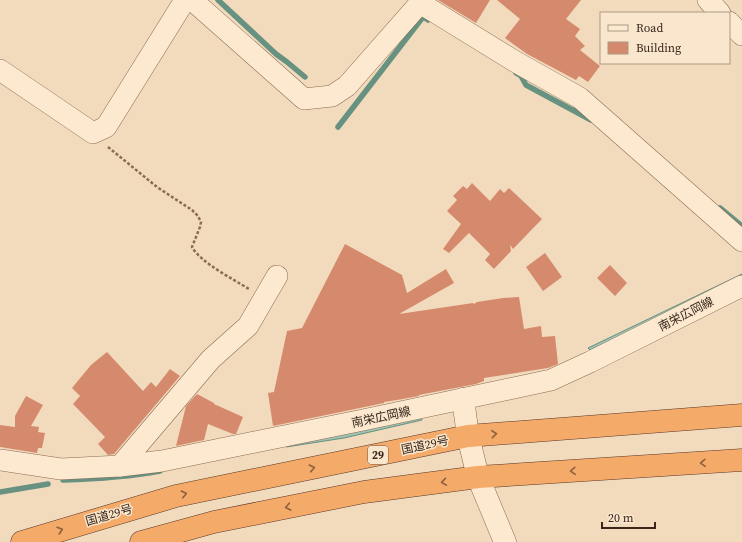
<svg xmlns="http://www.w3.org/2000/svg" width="742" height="542" font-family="'Source Serif 4','Noto Sans JP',serif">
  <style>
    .water { fill: #a0c3b4; stroke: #679181 }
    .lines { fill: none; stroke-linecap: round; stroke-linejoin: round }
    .stream { stroke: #679181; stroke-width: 5.5 }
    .building { fill: #d58a6d }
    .minor-casing { stroke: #8c6a53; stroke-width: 22 }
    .tertiary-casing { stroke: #8c6a53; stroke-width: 23 }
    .trunk-casing { stroke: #593829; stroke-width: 23 }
    .path { stroke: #8c6a53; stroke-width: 2.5; stroke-dasharray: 3 2; stroke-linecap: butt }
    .minor { stroke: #fce9d0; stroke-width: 21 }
    .tertiary { stroke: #fce9d0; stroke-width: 22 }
    .trunk { stroke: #f4aa68; stroke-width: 22 }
    .oneway { stroke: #8d613d }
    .labels { text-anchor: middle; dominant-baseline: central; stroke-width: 3; stroke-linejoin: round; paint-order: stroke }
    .shield { fill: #f9e6cc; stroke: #735f4f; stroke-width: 1 }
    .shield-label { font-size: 11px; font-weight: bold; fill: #39251a }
    .street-label { font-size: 12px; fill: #39251a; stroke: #f9e6cc }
  </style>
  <rect width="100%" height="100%" fill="#f2dbbc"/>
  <g class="water">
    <polygon points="742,274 742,277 590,350 588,348"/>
    <polygon points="420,415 422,420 344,438 286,447 284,442"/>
  </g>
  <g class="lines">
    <g class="stream">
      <polyline points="218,0 276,54 287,62 305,77"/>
      <polyline points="516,73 521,76 526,85 591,120"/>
      <polyline points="338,127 423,17 428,20"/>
      <polyline points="720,208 742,226"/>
      <path d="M 63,480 C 95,479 128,477 160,471"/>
      <polyline points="0,492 48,484"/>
    </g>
  </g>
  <g class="building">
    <polygon points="438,0 490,0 476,23"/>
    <polygon points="497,0 581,0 566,19 580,29 575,36 585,46 580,50 600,66 588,82 579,76 576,80 527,54 505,38 520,19"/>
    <polygon points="472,183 490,201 500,189 504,193 509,188 542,219 513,249 510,245 511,251 494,269 485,260 490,254 469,233 449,253 443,249 461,224 447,211 457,200 453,196 463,186 467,189"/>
    <polygon points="345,244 402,275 407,293 446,269 454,283 399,314 473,303 474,304 477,302 503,298 519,297 524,329 541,326 542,337 555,336 558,364 548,368 484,378 484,381 476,384 419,395 419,396 397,400 384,402 384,403 273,426 268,393 274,392 287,331 302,328"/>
    <polygon points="545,253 562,277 543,291 526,267"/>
    <polygon points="610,265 627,283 615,296 597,278"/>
    <polygon points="107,352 143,391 151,382 156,387 170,369 180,376 114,454 108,455 98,444 105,437 73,404 80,396 72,388 91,365"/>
    <polygon points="197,394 214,403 214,404 243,417 236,434 233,434 208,424 204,440 176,446 186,406"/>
    <polygon points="26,396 43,405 31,426 39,427 38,432 45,433 42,448 38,448 37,453 0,447 0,425 15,427 15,416"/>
  </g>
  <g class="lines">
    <defs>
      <g id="minor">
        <polyline points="192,0 304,99 332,96 347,86 420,3 421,0"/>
        <polyline points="708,0 720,13"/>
        <polyline points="420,3 516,62 580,98 742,241"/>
        <polyline points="729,22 742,35"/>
        <polyline points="0,70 93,133 106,127 185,0"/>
        <polyline points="0,460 61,469 120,466 162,461 363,420 551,380 590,362 742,286"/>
        <polyline points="120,466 211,359 248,326 277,276"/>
      </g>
      <polyline id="tertiary" points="463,399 468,436 478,477 505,542"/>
      <g id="trunk">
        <polyline points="22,542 176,496 468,436 742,415"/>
        <polyline points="141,542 214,522 364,492 478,477 742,460"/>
      </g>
    </defs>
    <use href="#minor" class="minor-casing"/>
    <use href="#tertiary" class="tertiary-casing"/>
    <use href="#trunk" class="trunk-casing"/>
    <path class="path" d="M 108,147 L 157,187 L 192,210 L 198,216 L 201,222 L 200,227 L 192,247 C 201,263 233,279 249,289"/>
    <use href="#minor" class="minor"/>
    <use href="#tertiary" class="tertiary"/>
    <use href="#trunk" class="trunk"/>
  </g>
  <defs><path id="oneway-chevron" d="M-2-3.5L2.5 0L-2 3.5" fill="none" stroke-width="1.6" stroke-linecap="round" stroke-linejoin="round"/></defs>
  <g class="oneway">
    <use href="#oneway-chevron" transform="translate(494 434) rotate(-5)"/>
    <use href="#oneway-chevron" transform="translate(703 463) rotate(176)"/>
    <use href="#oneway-chevron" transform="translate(312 468) rotate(-12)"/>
    <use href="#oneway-chevron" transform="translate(573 471) rotate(176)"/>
    <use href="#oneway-chevron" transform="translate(444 482) rotate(172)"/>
    <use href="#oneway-chevron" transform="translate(184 494) rotate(-12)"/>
    <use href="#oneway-chevron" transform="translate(288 507) rotate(169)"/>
    <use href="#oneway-chevron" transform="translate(60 530) rotate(-18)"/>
  </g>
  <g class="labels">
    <rect class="shield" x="368" y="446" width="20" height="18" rx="3"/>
    <g class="shield-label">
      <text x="378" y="455">29</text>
    </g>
    <g class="street-label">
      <text transform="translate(686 314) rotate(-27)">南栄広岡線</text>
      <text transform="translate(381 417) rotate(-12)">南栄広岡線</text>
      <text transform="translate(425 445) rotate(-12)">国道29号</text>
      <text transform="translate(109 515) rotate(-16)">国道29号</text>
    </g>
  </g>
  <rect x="600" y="12" width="130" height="52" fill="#f9e6cc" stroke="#ac9985"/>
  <rect x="608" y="25" width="20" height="6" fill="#fce9d0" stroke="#ac9985"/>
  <text x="636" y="32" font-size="12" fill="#39251a">Road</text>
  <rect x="608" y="42" width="20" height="12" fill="#d58a6d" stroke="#ac9985"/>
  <text x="636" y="52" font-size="12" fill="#39251a">Building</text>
  <path d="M602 522v6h53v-6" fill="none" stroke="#39251a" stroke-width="2"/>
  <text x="608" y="522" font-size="12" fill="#39251a" stroke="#f9e6cc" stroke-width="3" paint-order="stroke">20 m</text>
</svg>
